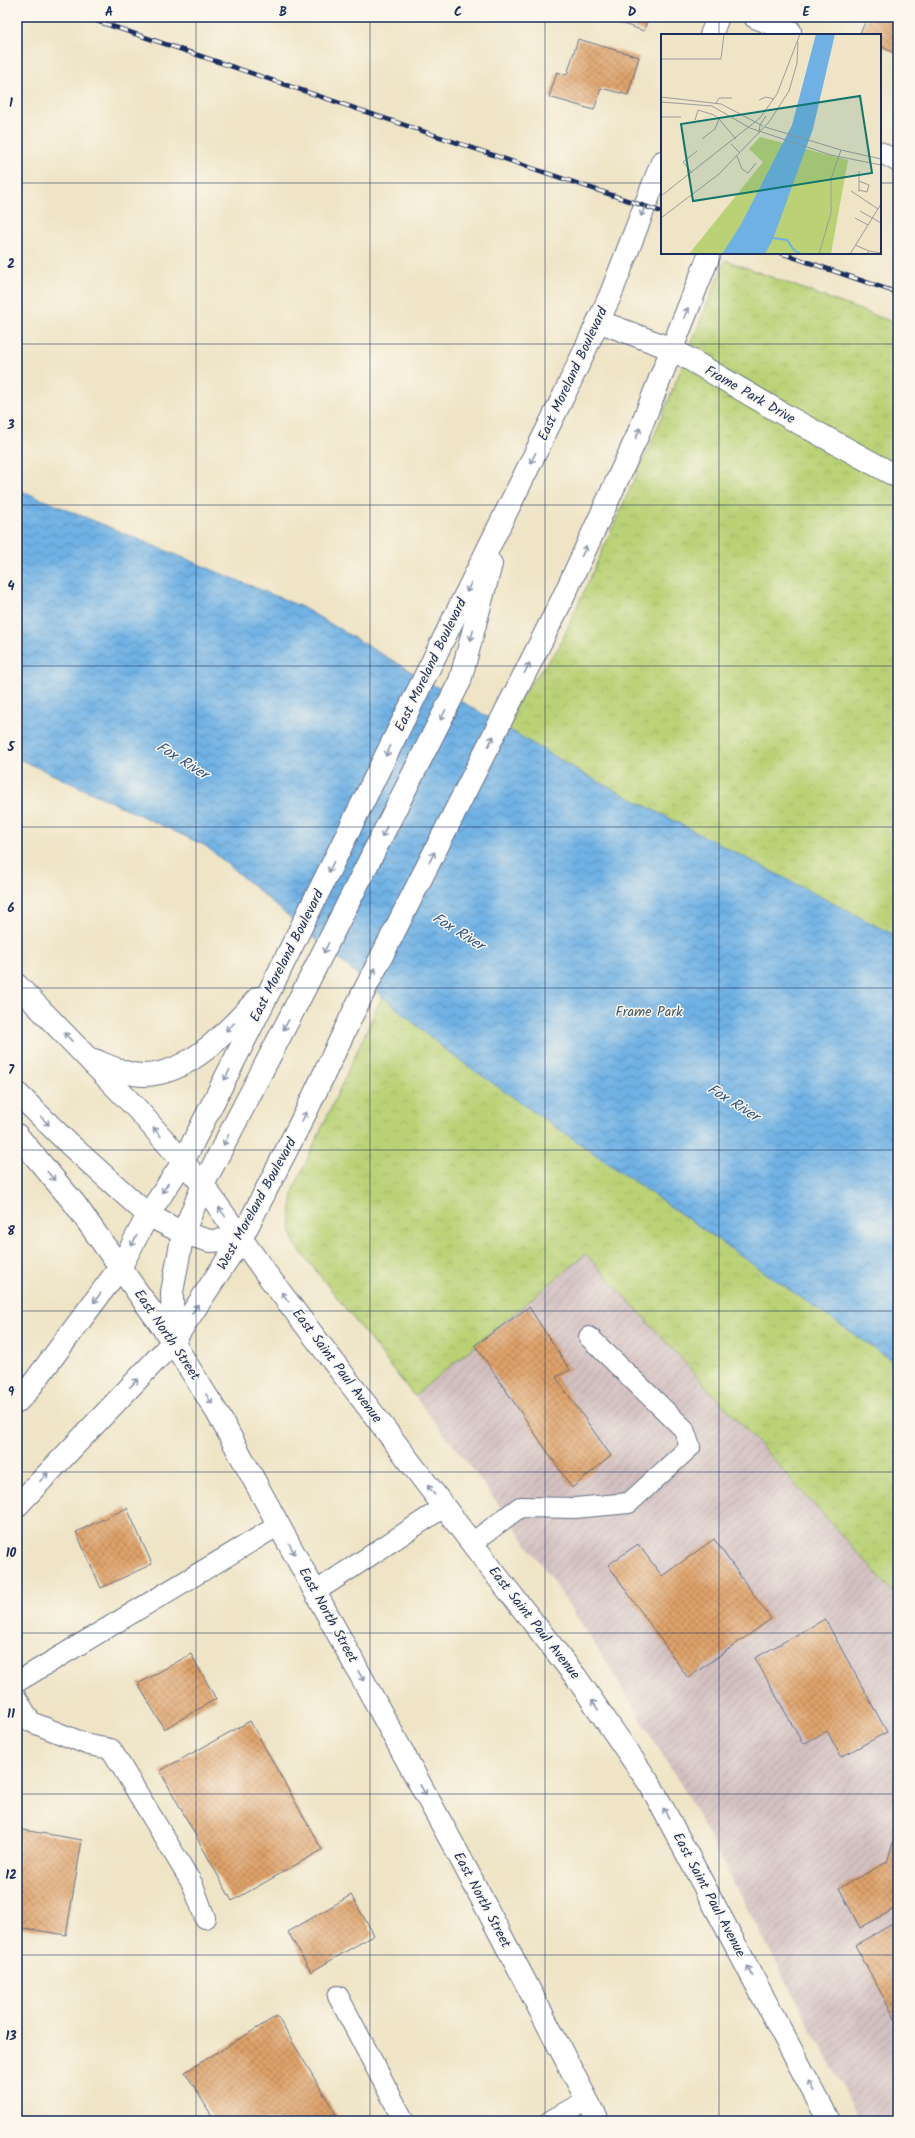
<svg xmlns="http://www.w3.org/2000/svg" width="915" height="2138" font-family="Kalam,sans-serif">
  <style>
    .industrial { fill: url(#industrial-furrows) }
    .park { fill: url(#park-crowns); stroke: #6a806a }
    .water { fill: url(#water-waves); stroke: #4570a1 }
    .building { fill: url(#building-cross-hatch) }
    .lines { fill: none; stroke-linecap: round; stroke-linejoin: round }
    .lane-casing { stroke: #656e82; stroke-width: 22 }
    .street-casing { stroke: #656e82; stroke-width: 24 }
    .secondary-casing { stroke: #656e82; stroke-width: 24 }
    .lane { stroke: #fff; stroke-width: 20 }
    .street { stroke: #fff; stroke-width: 22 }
    .secondary { stroke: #fff; stroke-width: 22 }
    .rail-casing { stroke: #1b2f5e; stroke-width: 4.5 }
    .rail { stroke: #fbf7ec; stroke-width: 3; stroke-dasharray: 9; stroke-linecap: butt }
    .oneway { stroke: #8d97ae }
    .grid { fill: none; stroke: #1b2f5e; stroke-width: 1; stroke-opacity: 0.55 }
    .labels { text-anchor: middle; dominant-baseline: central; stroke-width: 3; stroke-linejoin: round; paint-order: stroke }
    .street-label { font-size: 14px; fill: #1b2f5e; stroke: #fbf7ec }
    .park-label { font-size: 14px; fill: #435864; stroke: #fbf7ec }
    .water-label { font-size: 15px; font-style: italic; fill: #345686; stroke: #fbf7ec }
    .inset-river { fill: none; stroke: #6fb1e4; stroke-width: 2 }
    .inset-road { fill: none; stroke: #9a9c9c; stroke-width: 1 }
    .view { fill: #0f766e; fill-opacity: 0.15; stroke: #0f766e; stroke-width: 2 }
    .inset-edge { fill: none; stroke: #1b2f5e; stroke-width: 2 }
    .neatline { fill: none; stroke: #1b2f5e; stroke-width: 1.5 }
    .grid-label { font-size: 13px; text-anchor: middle; font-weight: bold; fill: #1b2f5e }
  </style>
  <defs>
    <pattern id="industrial-furrows" width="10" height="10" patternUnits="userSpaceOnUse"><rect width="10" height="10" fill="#d2bfc0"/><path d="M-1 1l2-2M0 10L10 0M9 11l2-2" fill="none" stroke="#b4a4a7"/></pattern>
    <pattern id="park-crowns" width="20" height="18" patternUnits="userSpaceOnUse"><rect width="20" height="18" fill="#bad176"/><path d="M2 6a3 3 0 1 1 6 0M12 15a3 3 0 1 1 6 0" fill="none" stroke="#9fb468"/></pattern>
    <pattern id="water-waves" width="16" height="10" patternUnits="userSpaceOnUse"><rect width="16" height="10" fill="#6fb1e4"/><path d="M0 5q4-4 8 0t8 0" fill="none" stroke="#5a90bc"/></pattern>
    <pattern id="building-cross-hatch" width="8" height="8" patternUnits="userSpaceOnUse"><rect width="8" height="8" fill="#dfa26a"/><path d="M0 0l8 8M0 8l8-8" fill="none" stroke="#b4845a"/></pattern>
  </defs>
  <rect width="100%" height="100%" fill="#fbf7ec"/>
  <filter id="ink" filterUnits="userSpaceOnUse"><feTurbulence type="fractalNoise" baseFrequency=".025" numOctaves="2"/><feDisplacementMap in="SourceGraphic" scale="8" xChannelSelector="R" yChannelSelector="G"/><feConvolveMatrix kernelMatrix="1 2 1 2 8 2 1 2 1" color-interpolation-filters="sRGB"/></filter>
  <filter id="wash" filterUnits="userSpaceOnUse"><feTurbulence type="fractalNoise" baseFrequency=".012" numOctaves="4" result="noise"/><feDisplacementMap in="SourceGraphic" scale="16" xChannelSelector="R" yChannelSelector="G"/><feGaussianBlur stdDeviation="0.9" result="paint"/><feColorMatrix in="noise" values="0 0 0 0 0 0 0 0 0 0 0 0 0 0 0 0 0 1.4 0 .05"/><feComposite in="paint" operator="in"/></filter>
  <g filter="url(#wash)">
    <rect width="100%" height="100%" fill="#efe4c6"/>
    <polygon class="industrial" points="586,1254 898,1597 898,2121 861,2121 684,1790 603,1657 547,1572 474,1471 414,1396"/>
    <path class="park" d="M 725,260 L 898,324 L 898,1597 L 586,1254 L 414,1396 L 295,1244 C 288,1224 290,1206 295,1186 L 519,699 L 559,647 L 656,431 Z"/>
    <polygon class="water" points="17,489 302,607 584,774 898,937 898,1365 448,1052 206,846 17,758"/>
    <g id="blocks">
      <g class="building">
        <polygon points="603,17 648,17 644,31"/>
        <polygon points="868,17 898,17 898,55 880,46 880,35 859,35"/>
        <polygon points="578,39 639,57 628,95 601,88 594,110 549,97 557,72 567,75"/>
        <polygon points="529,1307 570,1370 556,1377 611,1456 572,1488 475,1345"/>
        <polygon points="127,1508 152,1564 101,1588 76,1532"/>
        <polygon points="714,1539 771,1619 688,1678 608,1565 638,1544 662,1576"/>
        <polygon points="825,1619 887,1732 841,1757 827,1731 803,1744 755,1658"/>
        <polygon points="191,1654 216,1699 164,1729 138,1684"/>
        <polygon points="250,1721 322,1850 232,1901 160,1771"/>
        <polygon points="17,1829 82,1840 66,1935 17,1927"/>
        <polygon points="896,1833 898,1833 898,1907 860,1928 839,1888 887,1862"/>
        <polygon points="351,1895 374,1935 311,1972 288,1932"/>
        <polygon points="898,1921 898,2024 855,1945"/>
        <polygon points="277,2016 340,2121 215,2121 185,2072"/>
      </g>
    </g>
  </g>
  <g filter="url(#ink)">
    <use href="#blocks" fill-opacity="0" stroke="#656e82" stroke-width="1"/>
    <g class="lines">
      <defs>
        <g id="lane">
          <polyline points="880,152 898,162"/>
          <polyline points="472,1543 520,1507 575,1508 629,1503 690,1447 684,1429 589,1337"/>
          <polyline points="315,1592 444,1507"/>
          <polyline points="17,1682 279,1525"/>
          <polyline points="17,1699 31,1722 89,1745 111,1749 193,1885 205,1918"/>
          <polyline points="338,1996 404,2121"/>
          <polyline points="550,2121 587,2100"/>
        </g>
        <polyline id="street" points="598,321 672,349 790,418 898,477"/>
        <g id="secondary">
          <polyline points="755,17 790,31"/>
          <polyline points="711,35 718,17"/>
          <polyline points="17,985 138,1110 203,1185 265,1272 500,1580 576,1677 651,1786 829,2121"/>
          <path d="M 94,1060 C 109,1066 127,1075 144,1075 C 190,1074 229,1030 258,998"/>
          <polyline points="17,1093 69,1144 148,1215 183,1233 210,1241 241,1239"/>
          <polyline points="17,1135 75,1204 173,1342 218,1414 462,1861 598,2121"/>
          <polyline points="173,1342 172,1292 183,1233 203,1185 304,990 460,681 491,564"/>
          <polyline points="17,1402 29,1389 121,1266 148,1215 183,1162 276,978 564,395 610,296 662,162"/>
          <polyline points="17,1506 173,1342 241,1239 305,1114 356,1007 562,600 636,439 710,253"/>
        </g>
      </defs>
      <use href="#lane" class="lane-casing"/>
      <use href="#street" class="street-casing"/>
      <use href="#secondary" class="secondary-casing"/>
      <use href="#lane" class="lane"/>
      <use href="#street" class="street"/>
      <use href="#secondary" class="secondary"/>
      <defs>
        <g id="rail">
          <polyline points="85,17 662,212"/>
          <polyline points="781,253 898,293"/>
        </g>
      </defs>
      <use href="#rail" class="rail-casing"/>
      <use href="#rail" class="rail"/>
    </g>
    <defs><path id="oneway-shaft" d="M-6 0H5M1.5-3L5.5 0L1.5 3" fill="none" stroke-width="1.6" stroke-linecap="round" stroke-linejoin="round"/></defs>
    <g class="oneway">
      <use href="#oneway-shaft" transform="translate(643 211) rotate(111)"/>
      <use href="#oneway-shaft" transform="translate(686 313) rotate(-68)"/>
      <use href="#oneway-shaft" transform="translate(638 433) rotate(-68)"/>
      <use href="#oneway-shaft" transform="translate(533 458) rotate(116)"/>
      <use href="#oneway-shaft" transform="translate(584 551) rotate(-65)"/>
      <use href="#oneway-shaft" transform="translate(469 587) rotate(116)"/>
      <use href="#oneway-shaft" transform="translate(472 635) rotate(105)"/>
      <use href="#oneway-shaft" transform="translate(527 668) rotate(-63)"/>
      <use href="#oneway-shaft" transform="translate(443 715) rotate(117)"/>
      <use href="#oneway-shaft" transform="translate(491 741) rotate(-63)"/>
      <use href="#oneway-shaft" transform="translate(388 751) rotate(116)"/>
      <use href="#oneway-shaft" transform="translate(384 832) rotate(117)"/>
      <use href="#oneway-shaft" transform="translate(432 857) rotate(-63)"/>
      <use href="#oneway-shaft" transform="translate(331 867) rotate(116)"/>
      <use href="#oneway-shaft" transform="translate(326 948) rotate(117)"/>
      <use href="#oneway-shaft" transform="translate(373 973) rotate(-63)"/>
      <use href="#oneway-shaft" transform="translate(286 1025) rotate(118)"/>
      <use href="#oneway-shaft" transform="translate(230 1027) rotate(138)"/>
      <use href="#oneway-shaft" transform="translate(68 1037) rotate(-134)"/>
      <use href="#oneway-shaft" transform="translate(227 1075) rotate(117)"/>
      <use href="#oneway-shaft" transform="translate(304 1117) rotate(-63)"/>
      <use href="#oneway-shaft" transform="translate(45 1121) rotate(45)"/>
      <use href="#oneway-shaft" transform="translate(157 1132) rotate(-131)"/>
      <use href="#oneway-shaft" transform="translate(226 1140) rotate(116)"/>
      <use href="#oneway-shaft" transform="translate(51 1176) rotate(50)"/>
      <use href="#oneway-shaft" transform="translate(165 1188) rotate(123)"/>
      <use href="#oneway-shaft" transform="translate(222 1212) rotate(-125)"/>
      <use href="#oneway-shaft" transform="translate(134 1241) rotate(118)"/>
      <use href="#oneway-shaft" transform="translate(285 1297) rotate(-127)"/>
      <use href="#oneway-shaft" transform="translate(97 1298) rotate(127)"/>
      <use href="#oneway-shaft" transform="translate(195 1309) rotate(-57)"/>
      <use href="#oneway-shaft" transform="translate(134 1383) rotate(-46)"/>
      <use href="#oneway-shaft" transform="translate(209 1399) rotate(58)"/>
      <use href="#oneway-shaft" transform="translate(44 1477) rotate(-46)"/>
      <use href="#oneway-shaft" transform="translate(431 1490) rotate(-127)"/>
      <use href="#oneway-shaft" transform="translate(292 1549) rotate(62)"/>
      <use href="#oneway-shaft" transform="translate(361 1676) rotate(61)"/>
      <use href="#oneway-shaft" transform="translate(595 1705) rotate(-124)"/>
      <use href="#oneway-shaft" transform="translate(423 1790) rotate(61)"/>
      <use href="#oneway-shaft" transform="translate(666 1813) rotate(-119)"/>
      <use href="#oneway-shaft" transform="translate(750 1971) rotate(-118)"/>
      <use href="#oneway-shaft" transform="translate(811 2086) rotate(-118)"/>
    </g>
  </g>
  <path class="grid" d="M 196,17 L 196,2121M 370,17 L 370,2121M 545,17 L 545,2121M 719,17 L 719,35M 17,183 L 662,183M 880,183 L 898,183M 719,253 L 719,2121M 17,344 L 898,344M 17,505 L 898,505M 17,666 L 898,666M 17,827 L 898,827M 17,988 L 898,988M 17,1150 L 898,1150M 17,1311 L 898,1311M 17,1472 L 898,1472M 17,1633 L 898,1633M 17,1794 L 898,1794M 17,1955 L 898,1955"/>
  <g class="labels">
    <g class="street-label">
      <text transform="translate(573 374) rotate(-65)">East Moreland Boulevard</text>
      <text transform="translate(750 395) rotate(30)">Frame Park Drive</text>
      <text transform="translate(431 665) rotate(-64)">East Moreland Boulevard</text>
      <text transform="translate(287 956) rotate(-63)">East Moreland Boulevard</text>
      <text transform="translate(257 1204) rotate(-61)">West Moreland Boulevard</text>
      <text transform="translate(167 1335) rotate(56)">East North Street</text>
      <text transform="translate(337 1366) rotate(53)">East Saint Paul Avenue</text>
      <text transform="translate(328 1615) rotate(61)">East North Street</text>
      <text transform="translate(534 1623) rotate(52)">East Saint Paul Avenue</text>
      <text transform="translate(709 1895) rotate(62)">East Saint Paul Avenue</text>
      <text transform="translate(482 1900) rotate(62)">East North Street</text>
    </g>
    <g class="park-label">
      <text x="649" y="1012">Frame Park</text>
    </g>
    <g class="water-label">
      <text transform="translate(182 761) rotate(32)">Fox River</text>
      <text transform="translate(458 932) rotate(32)">Fox River</text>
      <text transform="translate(733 1103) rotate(32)">Fox River</text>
    </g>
  </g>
  <g transform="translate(661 34)">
    <rect width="220" height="220" fill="#efe4c6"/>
    <path d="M 99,103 L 187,126 L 170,220 L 28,220 L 102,128 L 88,115 Z" fill="#bad176"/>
    <path d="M 155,0 L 174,0 L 152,95 L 112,205 L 104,220 L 61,220 L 79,192 L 131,91 Z" fill="#6fb1e4"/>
    <path class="inset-river" d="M 112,204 L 126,206 L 133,216 L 140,220"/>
    <path class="inset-road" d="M 0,25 L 60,25 L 63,0M 0,63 L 60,70 L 102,92M 98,66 L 105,63 L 113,65M 0,68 L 51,72 L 89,94M 55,69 L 58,64 L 71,64M 0,83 L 20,83M 34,86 L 37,76 L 53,81 L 58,85M 104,93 L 180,116 L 220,125M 89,94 L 170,121 L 220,131M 98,99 L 99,91 L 105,82M 41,105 L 54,95 L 58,85 L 75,105M 70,110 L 79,119M 76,122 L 81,135 L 87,139 L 95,129M 31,139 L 22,128 L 36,117M 198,156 L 206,158 L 208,151 L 198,147M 190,157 L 217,175M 198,158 L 198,137M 0,162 L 99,84 L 116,60 L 139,0M 199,177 L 220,189M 0,184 L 58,140 L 108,88 L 128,57 L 136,29 L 137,8M 194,184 L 207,191M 194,211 L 208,217M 158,220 L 170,179 L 170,145 L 180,116M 189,220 L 220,170M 206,220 L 208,217 L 220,219"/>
    <path class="view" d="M 199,62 L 211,139 L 32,167 L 20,90 Z"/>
    <rect width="220" height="220" class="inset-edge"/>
  </g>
  <rect width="915" height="2138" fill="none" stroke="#fbf7ec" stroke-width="44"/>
  <rect x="22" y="22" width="871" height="2094" class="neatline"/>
  <g class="grid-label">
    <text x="109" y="16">A</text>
    <text x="283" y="16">B</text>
    <text x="458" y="16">C</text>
    <text x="632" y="16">D</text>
    <text x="806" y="16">E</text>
    <text x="11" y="107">1</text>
    <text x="11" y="268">2</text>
    <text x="11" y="429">3</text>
    <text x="11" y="590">4</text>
    <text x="11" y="751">5</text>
    <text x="11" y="912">6</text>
    <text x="11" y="1074">7</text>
    <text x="11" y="1235">8</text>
    <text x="11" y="1396">9</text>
    <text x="11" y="1557">10</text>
    <text x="11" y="1718">11</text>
    <text x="11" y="1879">12</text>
    <text x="11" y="2040">13</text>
  </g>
</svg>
